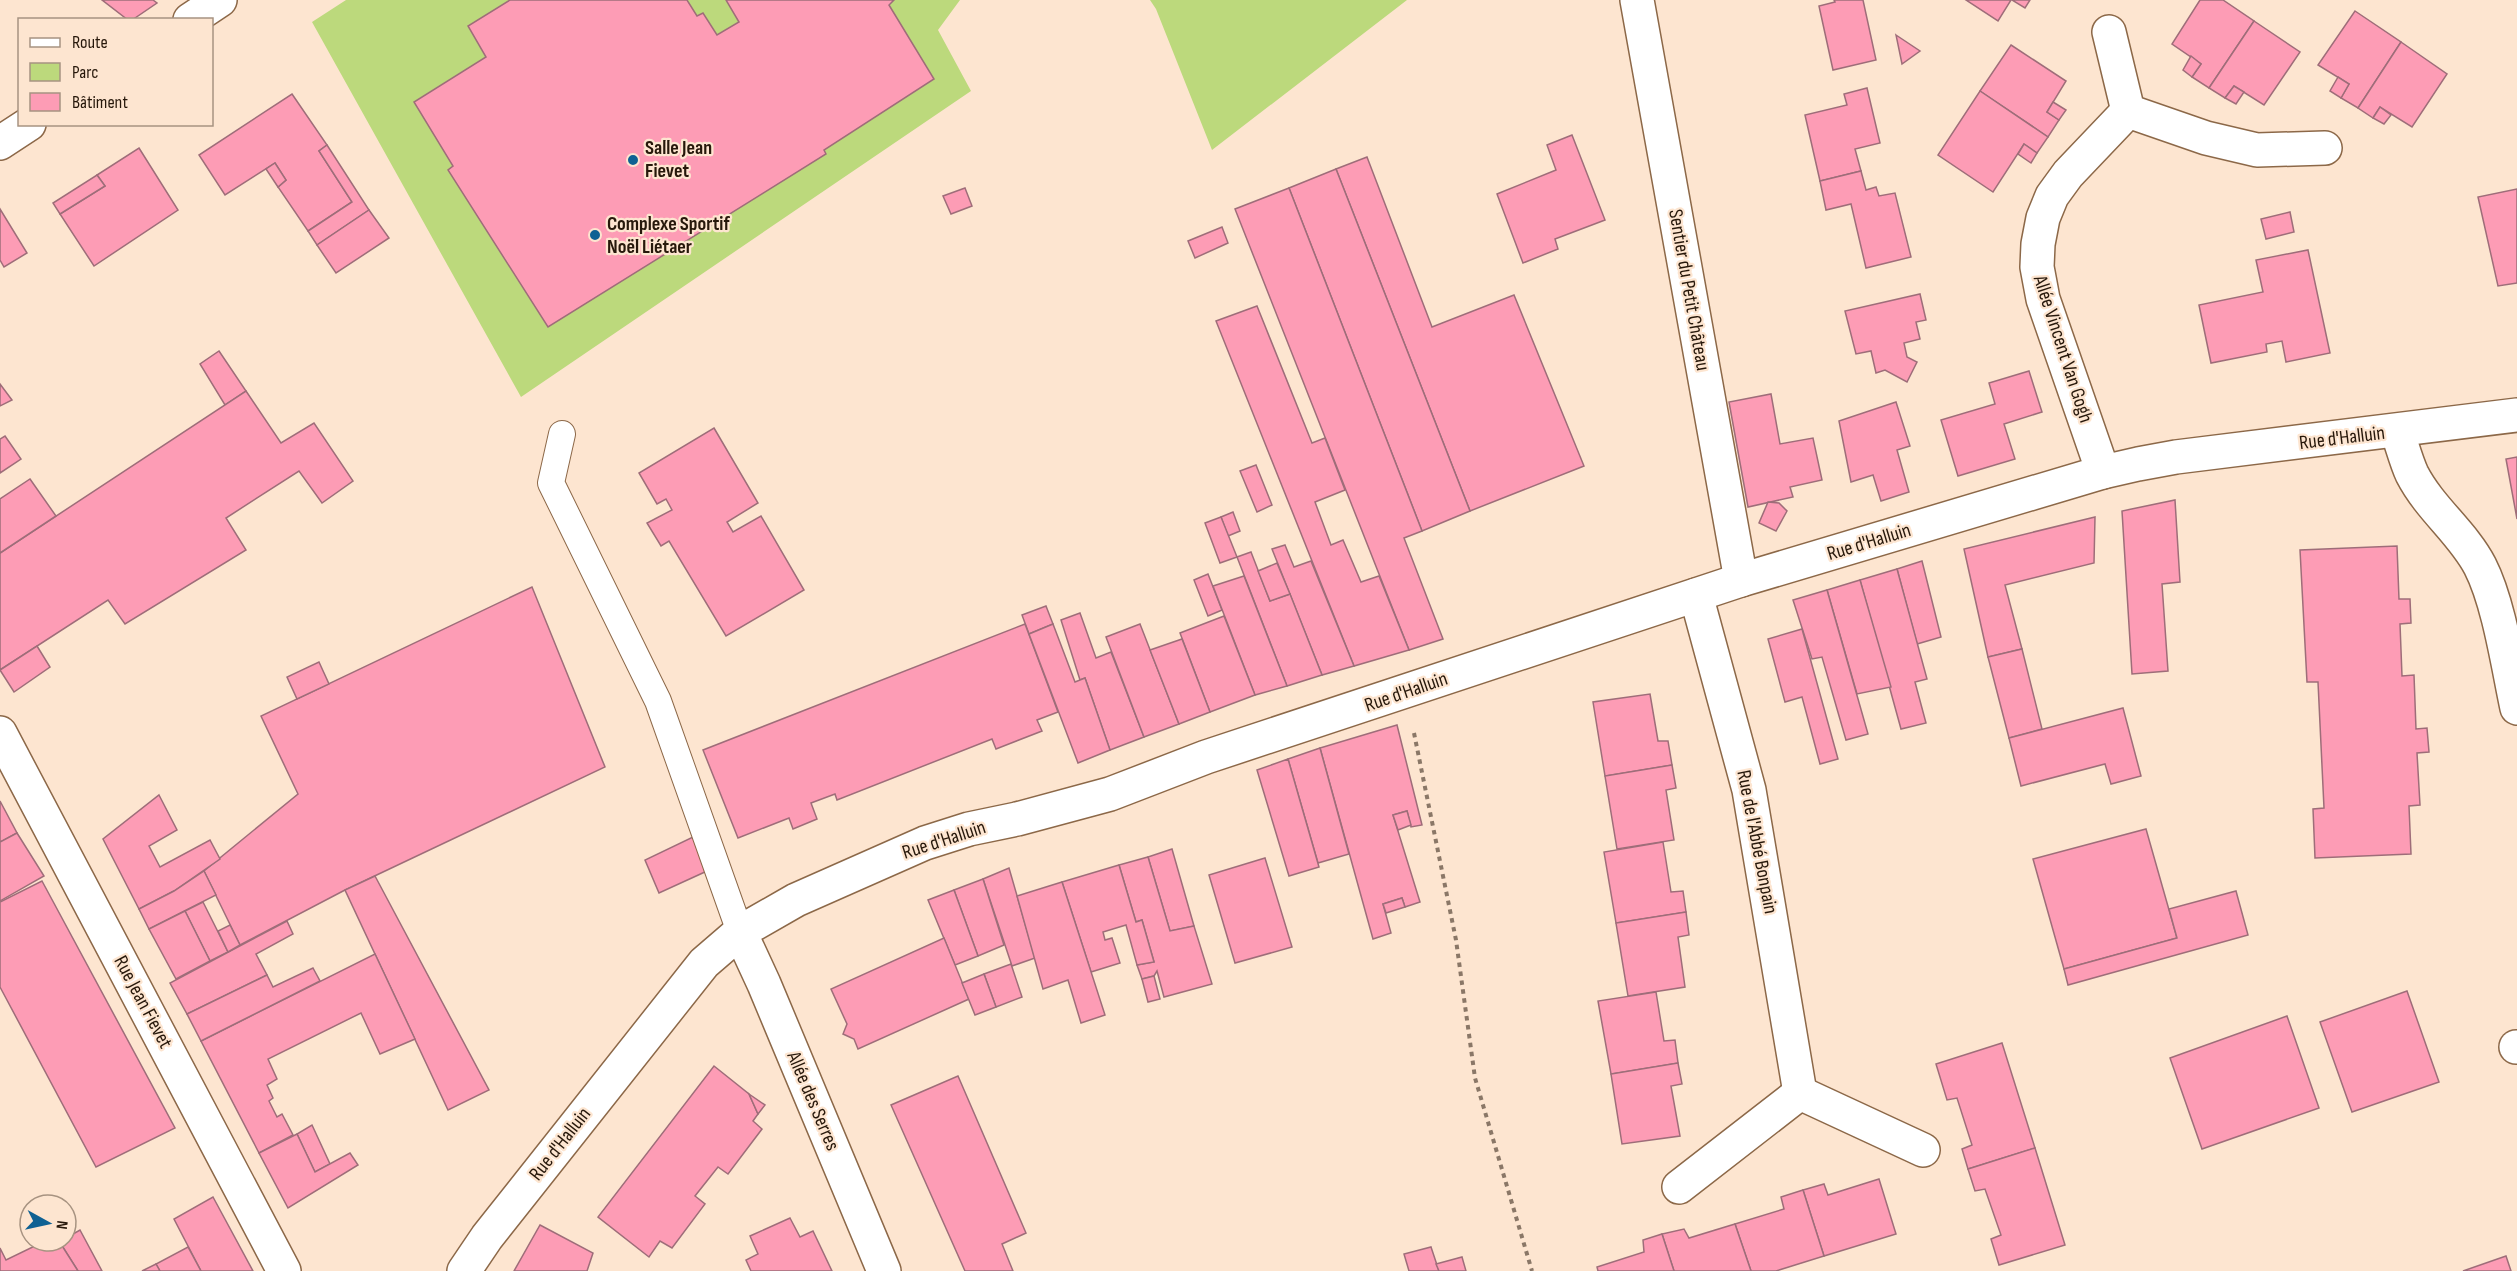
<svg xmlns="http://www.w3.org/2000/svg" width="2517" height="1271" font-family="'Sofia Sans Condensed',sans-serif">
  <style>
    .green { fill: #bcd97c }
    .building { fill: #fd9cb5; stroke: #9e6d79; stroke-width: 1.5 }
    .lines { fill: none; stroke-linecap: round; stroke-linejoin: round }
    .lane-casing { stroke: #8c6848; stroke-width: 28 }
    .street-casing { stroke: #8c6848; stroke-width: 36 }
    .secondary-casing { stroke: #8c6848; stroke-width: 36 }
    .path { stroke: #8a7767; stroke-width: 4; stroke-dasharray: 4.5 4.5; stroke-linecap: butt }
    .lane { stroke: #fff; stroke-width: 26 }
    .street { stroke: #fff; stroke-width: 33 }
    .secondary { stroke: #fff; stroke-width: 33 }
    .poi-dot { fill: #0f6193; stroke: #fde5d0; stroke-width: 2 }
    .labels { text-anchor: middle; dominant-baseline: central; stroke-width: 4.5; stroke-linejoin: round; paint-order: stroke }
    .poi-label { font-size: 20px; font-weight: bold; fill: #27180b; stroke: #fde5d0; text-anchor: start }
    .street-label { font-size: 20px; fill: #27180b; stroke: #fde5d0 }
  </style>
  <rect width="100%" height="100%" fill="#fde5d0"/>
  <g class="green">
    <polygon points="346,0 960,0 938,30 971,91 521,397 312,22"/>
    <polygon points="1150,0 1407,0 1212,150 1156,9"/>
  </g>
  <g class="building">
    <polygon points="102,0 153,0 157,3 132,20 128,20"/>
    <polygon points="510,0 687,0 697,16 703,13 717,35 739,22 726,0 894,0 889,5 934,79 824,150 826,154 548,327 448,170 453,166 414,102 486,57 468,26"/>
    <polygon points="1834,0 1863,0 1876,60 1833,70 1819,6 1835,2"/>
    <polygon points="1966,0 2011,0 1998,21"/>
    <polygon points="2012,0 2030,0 2025,8"/>
    <polygon points="2200,0 2223,0 2254,21 2209,88 2192,77 2201,64 2172,44"/>
    <polygon points="2355,11 2401,42 2358,108 2341,98 2349,84 2318,65"/>
    <polygon points="2254,21 2300,52 2264,105 2234,86 2225,98 2209,88"/>
    <polygon points="1896,35 1920,51 1902,64"/>
    <polygon points="2401,42 2447,74 2412,127 2380,107 2373,118 2358,108"/>
    <polygon points="2011,45 2066,81 2047,112 2059,120 2048,137 1980,91"/>
    <polygon points="2191,56 2201,64 2192,77 2183,70"/>
    <polygon points="2338,77 2349,84 2341,98 2330,91"/>
    <polygon points="2234,86 2244,92 2236,104 2225,98"/>
    <polygon points="1867,88 1880,143 1855,149 1861,171 1820,181 1805,115 1847,105 1844,94"/>
    <polygon points="1980,91 2048,137 2037,153 2024,144 1993,192 1938,155"/>
    <polygon points="292,94 327,145 319,151 352,202 308,231 278,187 286,180 275,163 225,195 199,155"/>
    <polygon points="2053,102 2066,110 2059,120 2047,112"/>
    <polygon points="2380,107 2391,115 2384,124 2373,118"/>
    <polygon points="1572,135 1605,220 1555,239 1558,249 1523,263 1497,194 1556,170 1547,145"/>
    <polygon points="2024,144 2037,153 2031,163 2018,154"/>
    <polygon points="327,145 369,210 317,245 308,231 352,202 319,151"/>
    <polygon points="139,148 178,210 94,266 60,214 105,186 97,175"/>
    <polygon points="1367,157 1432,327 1514,295 1584,466 1470,511 1336,169"/>
    <polygon points="275,163 286,180 278,187 266,169"/>
    <polygon points="1336,169 1470,511 1422,531 1289,188"/>
    <polygon points="1861,171 1866,190 1876,187 1879,196 1895,193 1911,257 1866,268 1851,204 1826,210 1820,181"/>
    <polygon points="97,175 105,186 60,214 53,203"/>
    <polygon points="965,188 972,206 951,214 943,196"/>
    <polygon points="1289,188 1422,531 1404,538 1443,639 1409,650 1235,209"/>
    <polygon points="2517,189 2517,283 2498,286 2478,197"/>
    <polygon points="0,209 27,253 4,267 0,260"/>
    <polygon points="369,210 389,238 336,273 317,245"/>
    <polygon points="2290,212 2294,232 2266,239 2261,219"/>
    <polygon points="1222,227 1228,243 1195,258 1188,241"/>
    <polygon points="2308,250 2330,353 2286,362 2282,341 2266,344 2267,352 2211,363 2199,305 2263,292 2256,260"/>
    <polygon points="1920,294 1926,320 1916,322 1920,339 1904,343 1907,357 1917,362 1907,382 1885,370 1876,373 1871,351 1856,354 1845,311"/>
    <polygon points="1257,306 1312,443 1325,438 1345,490 1315,502 1331,545 1343,540 1361,582 1379,576 1409,650 1354,666 1216,321"/>
    <polygon points="219,351 246,391 225,405 200,364"/>
    <polygon points="2029,371 2042,412 2004,424 2015,459 1958,476 1941,420 1995,404 1989,383"/>
    <polygon points="0,384 12,400 0,406"/>
    <polygon points="246,391 281,443 314,423 353,481 322,503 299,471 226,518 246,550 125,624 108,600 0,670 0,553"/>
    <polygon points="1771,394 1780,444 1813,438 1822,480 1790,487 1793,497 1748,507 1729,402"/>
    <polygon points="1896,402 1910,446 1897,450 1909,492 1881,501 1873,475 1851,482 1839,421"/>
    <polygon points="714,428 758,503 727,522 733,532 761,516 804,590 726,636 669,541 661,546 647,523 672,510 666,499 657,504 639,473"/>
    <polygon points="5,436 21,459 0,473 0,439"/>
    <polygon points="2517,457 2517,519 2506,459"/>
    <polygon points="1256,465 1272,505 1257,512 1240,471"/>
    <polygon points="30,479 56,516 0,553 0,499"/>
    <polygon points="2175,500 2180,582 2162,584 2168,671 2132,674 2122,511"/>
    <polygon points="1768,502 1779,503 1787,511 1776,531 1759,523"/>
    <polygon points="1233,512 1240,531 1228,536 1221,517"/>
    <polygon points="1221,517 1237,557 1220,563 1205,523"/>
    <polygon points="2095,517 2094,563 2005,585 2022,649 1988,657 1964,549"/>
    <polygon points="1285,545 1294,567 1311,561 1354,666 1322,675 1272,549"/>
    <polygon points="2397,546 2399,599 2410,599 2411,623 2400,624 2402,676 2414,675 2416,729 2427,728 2429,752 2417,753 2420,805 2409,806 2411,854 2315,858 2313,809 2324,808 2318,682 2307,682 2300,550"/>
    <polygon points="1251,552 1270,601 1290,594 1322,675 1287,686 1237,557"/>
    <polygon points="1922,561 1941,637 1917,644 1897,569"/>
    <polygon points="1277,563 1290,594 1270,601 1258,571"/>
    <polygon points="1897,569 1927,679 1915,682 1926,723 1901,729 1860,580"/>
    <polygon points="1208,574 1222,610 1208,616 1194,580"/>
    <polygon points="1244,576 1287,686 1255,695 1213,586"/>
    <polygon points="1860,580 1891,687 1857,694 1827,590"/>
    <polygon points="532,587 605,767 345,890 240,945 204,871 298,794 261,716"/>
    <polygon points="1827,590 1868,734 1846,740 1822,657 1812,659 1793,600"/>
    <polygon points="1046,606 1053,624 1029,634 1022,615"/>
    <polygon points="1080,613 1096,658 1111,652 1144,737 1110,750 1085,678 1080,680 1061,620"/>
    <polygon points="1224,616 1255,695 1210,712 1180,633"/>
    <polygon points="1025,624 1058,712 1037,720 1042,731 996,749 992,739 837,800 835,794 811,803 817,819 793,829 789,818 738,838 703,750"/>
    <polygon points="1053,624 1075,682 1085,678 1110,750 1078,763 1029,634"/>
    <polygon points="1140,624 1179,724 1144,737 1106,637"/>
    <polygon points="1802,629 1838,759 1820,764 1802,697 1785,702 1768,639"/>
    <polygon points="1182,639 1210,712 1179,724 1150,650"/>
    <polygon points="37,646 50,667 14,692 0,670"/>
    <polygon points="2022,649 2042,729 2009,738 1988,657"/>
    <polygon points="319,662 329,684 297,699 287,677"/>
    <polygon points="1650,694 1658,741 1668,741 1672,765 1605,776 1593,702"/>
    <polygon points="2123,708 2141,776 2111,784 2105,764 2021,786 2009,738"/>
    <polygon points="1397,725 1422,825 1411,827 1407,811 1393,815 1420,902 1405,907 1402,898 1383,904 1391,933 1373,939 1320,748"/>
    <polygon points="1320,748 1349,854 1318,863 1288,759"/>
    <polygon points="1288,759 1319,867 1289,876 1257,770"/>
    <polygon points="1672,765 1676,788 1666,790 1674,840 1617,849 1605,776"/>
    <polygon points="159,795 177,830 149,846 160,867 210,840 220,859 174,891 139,909 103,839"/>
    <polygon points="0,801 17,833 0,842"/>
    <polygon points="1407,811 1411,825 1398,830 1393,815"/>
    <polygon points="2146,829 2177,938 2064,969 2033,859"/>
    <polygon points="17,833 44,876 0,901 0,842"/>
    <polygon points="693,837 707,871 659,893 645,860"/>
    <polygon points="1663,842 1671,892 1683,891 1686,912 1616,923 1604,852"/>
    <polygon points="1172,849 1194,926 1170,931 1148,857"/>
    <polygon points="1148,857 1170,931 1194,926 1212,984 1164,997 1157,971 1154,976 1142,979 1137,965 1154,962 1142,920 1136,922 1119,865"/>
    <polygon points="1265,858 1292,947 1235,963 1209,875"/>
    <polygon points="1119,865 1136,922 1142,920 1154,962 1137,965 1126,925 1103,932 1105,940 1112,938 1120,963 1091,972 1062,882"/>
    <polygon points="1009,868 1035,958 1012,966 983,879"/>
    <polygon points="204,871 216,895 149,929 139,909 174,891"/>
    <polygon points="375,876 489,1090 448,1110 345,890"/>
    <polygon points="983,879 1004,945 978,956 954,890"/>
    <polygon points="42,881 175,1128 96,1167 0,987 0,902"/>
    <polygon points="1062,882 1105,1015 1081,1023 1068,980 1043,989 1017,896"/>
    <polygon points="954,890 978,956 955,965 928,900"/>
    <polygon points="2236,891 2248,935 2068,985 2064,969 2177,938 2169,909"/>
    <polygon points="1402,898 1405,907 1386,913 1383,904"/>
    <polygon points="203,902 228,952 210,961 185,911"/>
    <polygon points="185,911 210,961 176,979 149,929"/>
    <polygon points="1686,912 1689,935 1678,937 1685,987 1628,996 1616,923"/>
    <polygon points="287,921 293,934 256,954 267,975 187,1014 170,983"/>
    <polygon points="230,925 240,945 228,952 218,931"/>
    <polygon points="944,938 969,999 858,1049 854,1039 843,1034 847,1024 831,989"/>
    <polygon points="375,954 415,1039 380,1054 361,1013 268,1059 277,1079 267,1085 273,1098 269,1101 277,1117 282,1114 293,1135 259,1153 201,1041"/>
    <polygon points="1011,964 1022,997 996,1007 984,974"/>
    <polygon points="313,968 320,981 201,1041 187,1014 267,975 273,987"/>
    <polygon points="984,974 996,1007 975,1015 962,983"/>
    <polygon points="1154,976 1160,999 1148,1002 1142,979"/>
    <polygon points="2407,991 2439,1082 2352,1112 2320,1022"/>
    <polygon points="1656,992 1664,1041 1675,1040 1678,1063 1611,1074 1598,1001"/>
    <polygon points="2287,1016 2319,1108 2202,1149 2170,1058"/>
    <polygon points="2002,1043 2035,1148 1968,1169 1962,1149 1972,1145 1957,1098 1947,1100 1936,1064"/>
    <polygon points="1678,1063 1682,1084 1671,1086 1680,1136 1622,1144 1611,1074"/>
    <polygon points="714,1066 749,1094 758,1114 753,1121 762,1129 728,1174 718,1167 695,1196 705,1204 672,1248 660,1241 649,1257 598,1217"/>
    <polygon points="958,1076 1026,1233 1002,1244 1013,1271 965,1271 891,1105"/>
    <polygon points="749,1094 765,1105 758,1114"/>
    <polygon points="312,1125 330,1164 315,1172 297,1134"/>
    <polygon points="297,1134 315,1172 350,1153 358,1165 288,1208 259,1153"/>
    <polygon points="2035,1148 2065,1245 1999,1265 1991,1239 2001,1235 1985,1189 1975,1191 1968,1169"/>
    <polygon points="1879,1179 1896,1234 1824,1256 1803,1190 1824,1184 1828,1195"/>
    <polygon points="1803,1190 1824,1256 1776,1271 1751,1271 1735,1224 1784,1209 1781,1197"/>
    <polygon points="213,1197 253,1271 201,1271 174,1219"/>
    <polygon points="790,1218 800,1237 813,1231 832,1271 751,1271 746,1260 758,1254 750,1236"/>
    <polygon points="1735,1224 1751,1271 1674,1271 1662,1234 1684,1229 1689,1238"/>
    <polygon points="540,1225 593,1253 587,1271 514,1271"/>
    <polygon points="80,1230 102,1271 78,1271 59,1241 66,1241 66,1238"/>
    <polygon points="1662,1234 1674,1271 1598,1271 1597,1267 1644,1252 1643,1240"/>
    <polygon points="45,1241 59,1241 78,1271 0,1271 0,1248 6,1260"/>
    <polygon points="188,1247 201,1271 160,1271 156,1264"/>
    <polygon points="1431,1247 1439,1271 1409,1271 1404,1254"/>
    <polygon points="2506,1256 2511,1271 2463,1271"/>
    <polygon points="1462,1257 1466,1271 1439,1271 1436,1264"/>
    <polygon points="156,1264 160,1271 142,1271"/>
  </g>
  <g class="lines">
    <defs>
      <polyline id="lane" points="562,434 551,483 658,701 740,932"/>
      <g id="street">
        <polyline points="1637,0 1741,580"/>
        <polyline points="190,20 220,0"/>
        <polyline points="2109,32 2128,111 2206,138 2257,150 2325,148"/>
        <polyline points="0,143 29,124"/>
        <path d="M 2397,431 C 2402,445 2406,461 2412,474 C 2430,509 2463,533 2480,566 C 2499,603 2508,666 2517,708"/>
        <polyline points="2103,472 2043,299 2037,267 2038,244 2043,218 2052,196 2068,174 2128,111"/>
        <polyline points="1696,595 1749,790 1800,1093"/>
        <polyline points="0,733 284,1271"/>
        <polyline points="740,932 764,984 884,1271"/>
        <polyline points="2516,1047 2517,1047"/>
        <polyline points="1679,1187 1800,1093 1923,1150"/>
      </g>
      <polyline id="secondary" points="464,1271 487,1237 704,963 740,932 796,900 925,843 969,829 1017,819 1110,794 1206,757 1741,580 2103,472 2138,464 2176,457 2517,415"/>
    </defs>
    <use href="#lane" class="lane-casing"/>
    <use href="#street" class="street-casing"/>
    <use href="#secondary" class="secondary-casing"/>
    <polyline class="path" points="1414,733 1456,940 1475,1078 1532,1271"/>
    <use href="#lane" class="lane"/>
    <use href="#street" class="street"/>
    <use href="#secondary" class="secondary"/>
  </g>
  <g class="poi-dot">
    <circle cx="633" cy="160" r="6"/>
    <circle cx="595" cy="235" r="6"/>
  </g>
  <g class="labels">
    <g class="poi-label">
      <text x="645" y="148">Salle Jean<tspan x="645" dy="23">Fievet</tspan></text>
      <text x="607" y="224">Complexe Sportif<tspan x="607" dy="23">Noël Liétaer</tspan></text>
    </g>
    <g class="street-label">
      <text transform="translate(1689 290) rotate(80)">Sentier du Petit Château</text>
      <text transform="translate(2063 349) rotate(72)">Allée Vincent Van Gogh</text>
      <text transform="translate(2342 438) rotate(-7)">Rue d'Halluin</text>
      <text transform="translate(1869 542) rotate(-17)">Rue d'Halluin</text>
      <text transform="translate(1406 692) rotate(-19)">Rue d'Halluin</text>
      <text transform="translate(944 840) rotate(-18)">Rue d'Halluin</text>
      <text transform="translate(1757 842) rotate(79)">Rue de l'Abbé Bonpain</text>
      <text transform="translate(143 1002) rotate(62)">Rue Jean Fievet</text>
      <text transform="translate(813 1101) rotate(67)">Allée des Serres</text>
      <text transform="translate(560 1144) rotate(-52)">Rue d'Halluin</text>
    </g>
  </g>
  <rect x="18" y="18" width="195" height="108" fill="#fde5d0" stroke="#a79381" stroke-width="1.5"/>
  <rect x="30" y="38" width="30" height="9" fill="#ffffff" stroke="#a79381" stroke-width="1.5"/>
  <text x="72" y="48" font-size="18" fill="#27180b">Route</text>
  <rect x="30" y="63" width="30" height="18" fill="#bcd97c" stroke="#a79381" stroke-width="1.5"/>
  <text x="72" y="78" font-size="18" fill="#27180b">Parc</text>
  <rect x="30" y="93" width="30" height="18" fill="#fd9cb5" stroke="#a79381" stroke-width="1.5"/>
  <text x="72" y="108" font-size="18" fill="#27180b">Bâtiment</text>
  <g transform="translate(48 1223) rotate(98)"><circle r="28" fill="#fde5d0" stroke="#a79381" stroke-width="1.5"/>
  <path d="M0-4.5L10 22L0 15L-10 22Z" fill="#0f6193"/>
  <text y="-9" font-size="16" font-weight="bold" text-anchor="middle" fill="#27180b">N</text>
  </g>
</svg>
